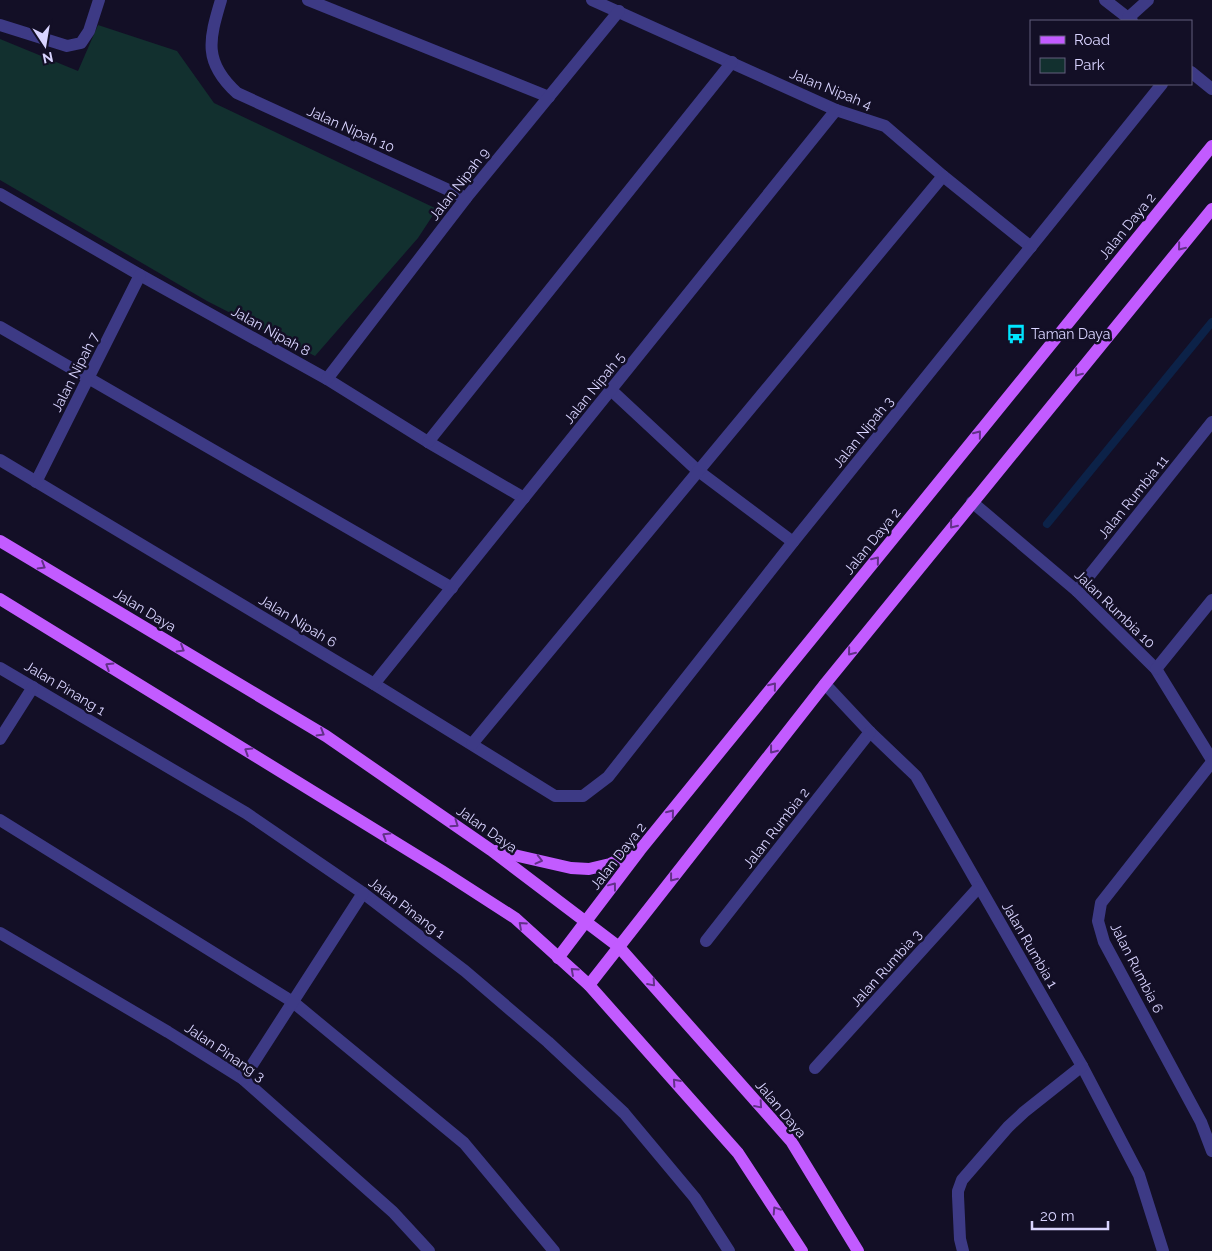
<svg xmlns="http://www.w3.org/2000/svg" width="1212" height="1251" font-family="Raleway,sans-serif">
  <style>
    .green { fill: #12302f }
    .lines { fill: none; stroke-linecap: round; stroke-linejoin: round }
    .stream { stroke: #0c2248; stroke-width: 8 }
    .minor { stroke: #3d3a85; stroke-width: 12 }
    .major { stroke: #c25bff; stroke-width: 12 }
    .oneway { stroke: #623188 }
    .labels { text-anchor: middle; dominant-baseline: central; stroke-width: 5; stroke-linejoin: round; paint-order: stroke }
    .street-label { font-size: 14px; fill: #d9d4ff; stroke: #130f26 }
    .poi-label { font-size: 14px; fill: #d9d4ff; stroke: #130f26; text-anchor: start }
  </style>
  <rect width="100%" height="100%" fill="#130f26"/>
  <polygon class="green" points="98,25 177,51 214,103 437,209 418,238 315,356 207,301 0,180 0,39 78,71"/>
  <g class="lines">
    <polyline class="stream" points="1047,524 1212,322"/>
    <g class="minor">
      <path d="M 221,0 C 209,40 203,62 237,93 L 466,198"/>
      <polyline points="308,0 549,97"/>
      <polyline points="592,0 836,110 885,126 943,176 1031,247"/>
      <polyline points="1105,0 1132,21"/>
      <polyline points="1128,18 1148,0"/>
      <polyline points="0,25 67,46 81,43 89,31 99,0"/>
      <polyline points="1191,72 1212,89"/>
      <polyline points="0,194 140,275 327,379 428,442 524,498"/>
      <polyline points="0,327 452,588"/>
      <polyline points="327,379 466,198 619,11"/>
      <polyline points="611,390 697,470 793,542"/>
      <polyline points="428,442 732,62"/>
      <polyline points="0,460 374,684 555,796 583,796 608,777 793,542 1162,84"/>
      <polyline points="36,482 140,275"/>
      <polyline points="972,502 1077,591 1156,669 1212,760"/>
      <polyline points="1077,591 1212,422"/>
      <polyline points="0,668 246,813 363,893 465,971 548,1042 624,1113 695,1198 729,1251"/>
      <polyline points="1156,669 1212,600"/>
      <polyline points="374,684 836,110"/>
      <polyline points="825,684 870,732 916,776 1082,1066 1139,1175 1163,1251"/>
      <polyline points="0,739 33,687"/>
      <polyline points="472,744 943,176"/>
      <polyline points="1212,762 1101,903 1098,921 1104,942 1201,1122 1212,1151"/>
      <polyline points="0,820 293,1002 464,1143 554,1251"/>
      <polyline points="0,933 168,1032 243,1079 393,1212 429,1251"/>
      <polyline points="706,941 870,732"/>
      <polyline points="815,1068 979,887"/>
      <polyline points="243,1079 363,893"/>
      <polyline points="963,1251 960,1239 958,1196 958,1191 962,1180 1008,1127 1024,1112 1082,1066"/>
    </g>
    <g class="major">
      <polyline points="0,541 326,736 491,850 619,947 791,1141 858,1251"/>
      <polyline points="0,599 442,871 515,918 589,985 738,1153 802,1251"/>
      <polyline points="496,851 571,868 589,869 610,864 638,851"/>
      <polyline points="558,958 640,850 1212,146"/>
      <polyline points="589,985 825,684 1212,209"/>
    </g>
  </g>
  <defs><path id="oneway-chevron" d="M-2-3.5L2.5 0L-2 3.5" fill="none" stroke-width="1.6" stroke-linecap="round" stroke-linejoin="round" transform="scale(1.25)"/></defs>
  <g class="oneway">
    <use href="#oneway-chevron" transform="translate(1181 247) rotate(129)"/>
    <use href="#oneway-chevron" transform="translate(1078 373) rotate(129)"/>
    <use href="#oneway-chevron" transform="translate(978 434) rotate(-51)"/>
    <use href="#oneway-chevron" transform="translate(953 525) rotate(129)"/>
    <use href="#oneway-chevron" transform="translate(876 560) rotate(-51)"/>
    <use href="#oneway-chevron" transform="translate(42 566) rotate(31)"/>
    <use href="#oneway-chevron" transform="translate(181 649) rotate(31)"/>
    <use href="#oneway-chevron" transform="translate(851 652) rotate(129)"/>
    <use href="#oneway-chevron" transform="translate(109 666) rotate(-148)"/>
    <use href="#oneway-chevron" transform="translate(773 686) rotate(-51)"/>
    <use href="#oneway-chevron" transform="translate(321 733) rotate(31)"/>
    <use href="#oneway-chevron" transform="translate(773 750) rotate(128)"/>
    <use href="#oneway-chevron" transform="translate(248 751) rotate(-148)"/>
    <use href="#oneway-chevron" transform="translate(671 813) rotate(-51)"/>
    <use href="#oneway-chevron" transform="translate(455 824) rotate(35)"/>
    <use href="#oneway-chevron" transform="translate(386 836) rotate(-148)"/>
    <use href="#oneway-chevron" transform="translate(539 860) rotate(14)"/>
    <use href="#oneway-chevron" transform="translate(673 878) rotate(128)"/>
    <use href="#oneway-chevron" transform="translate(613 886) rotate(-53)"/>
    <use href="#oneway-chevron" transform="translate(522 925) rotate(-138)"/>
    <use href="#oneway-chevron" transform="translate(574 971) rotate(-138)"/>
    <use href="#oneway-chevron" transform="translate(652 983) rotate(49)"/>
    <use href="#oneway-chevron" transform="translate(676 1082) rotate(-132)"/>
    <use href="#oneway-chevron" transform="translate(759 1105) rotate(49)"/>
    <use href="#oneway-chevron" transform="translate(776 1210) rotate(-123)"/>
  </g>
  <defs>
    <symbol id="bus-bare" viewBox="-9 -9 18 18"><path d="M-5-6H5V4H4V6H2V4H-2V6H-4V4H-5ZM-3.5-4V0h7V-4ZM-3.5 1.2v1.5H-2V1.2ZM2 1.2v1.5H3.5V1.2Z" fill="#00e5ff" stroke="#130f26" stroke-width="2.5" paint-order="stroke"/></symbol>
  </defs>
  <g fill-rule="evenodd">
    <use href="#bus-bare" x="1002" y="320" width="28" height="28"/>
  </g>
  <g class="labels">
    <g class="street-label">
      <text transform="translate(831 89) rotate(22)">Jalan Nipah 4</text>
      <text transform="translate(351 129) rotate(24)">Jalan Nipah 10</text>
      <text transform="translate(459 184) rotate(-52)">Jalan Nipah 9</text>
      <text transform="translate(1127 226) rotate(-51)">Jalan Daya 2</text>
      <text transform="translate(271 331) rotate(29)">Jalan Nipah 8</text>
      <text transform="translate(75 372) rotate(-63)">Jalan Nipah 7</text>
      <text transform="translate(594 388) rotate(-51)">Jalan Nipah 5</text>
      <text transform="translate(863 432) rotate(-51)">Jalan Nipah 3</text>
      <text transform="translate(1133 497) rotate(-51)">Jalan Rumbia 11</text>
      <text transform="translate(872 541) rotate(-51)">Jalan Daya 2</text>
      <text transform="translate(1115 609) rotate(44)">Jalan Rumbia 10</text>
      <text transform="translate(145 610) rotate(31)">Jalan Daya</text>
      <text transform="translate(298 621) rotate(31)">Jalan Nipah 6</text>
      <text transform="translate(65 688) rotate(31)">Jalan Pinang 1</text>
      <text transform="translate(776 828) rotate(-52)">Jalan Rumbia 2</text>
      <text transform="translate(487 829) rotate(35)">Jalan Daya</text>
      <text transform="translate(618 856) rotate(-52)">Jalan Daya 2</text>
      <text transform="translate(407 908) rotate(37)">Jalan Pinang 1</text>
      <text transform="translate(1030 945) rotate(60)">Jalan Rumbia 1</text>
      <text transform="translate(886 968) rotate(-48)">Jalan Rumbia 3</text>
      <text transform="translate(1137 968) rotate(63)">Jalan Rumbia 6</text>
      <text transform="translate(225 1052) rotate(34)">Jalan Pinang 3</text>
      <text transform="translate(781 1109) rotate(50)">Jalan Daya</text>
    </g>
    <g class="poi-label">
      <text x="1031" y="334">Taman Daya</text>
    </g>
  </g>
  <rect x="1030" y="20" width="162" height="65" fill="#130f26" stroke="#625e7d"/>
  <rect x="1040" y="36" width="25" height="8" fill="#c25bff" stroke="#625e7d"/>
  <text x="1074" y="45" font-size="15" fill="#d9d4ff">Road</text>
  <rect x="1040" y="58" width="25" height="15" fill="#12302f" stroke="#625e7d"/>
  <text x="1074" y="70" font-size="15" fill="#d9d4ff">Park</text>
  <g transform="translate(45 45) rotate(168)" stroke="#130f26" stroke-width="4" paint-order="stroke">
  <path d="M0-4L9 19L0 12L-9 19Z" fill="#d9d4ff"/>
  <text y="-8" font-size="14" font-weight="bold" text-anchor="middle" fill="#d9d4ff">N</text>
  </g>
  <path d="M1032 1221v8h76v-8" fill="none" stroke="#d9d4ff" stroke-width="2.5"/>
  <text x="1040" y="1221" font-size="15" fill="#d9d4ff" stroke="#130f26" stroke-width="4" paint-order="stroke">20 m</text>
</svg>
